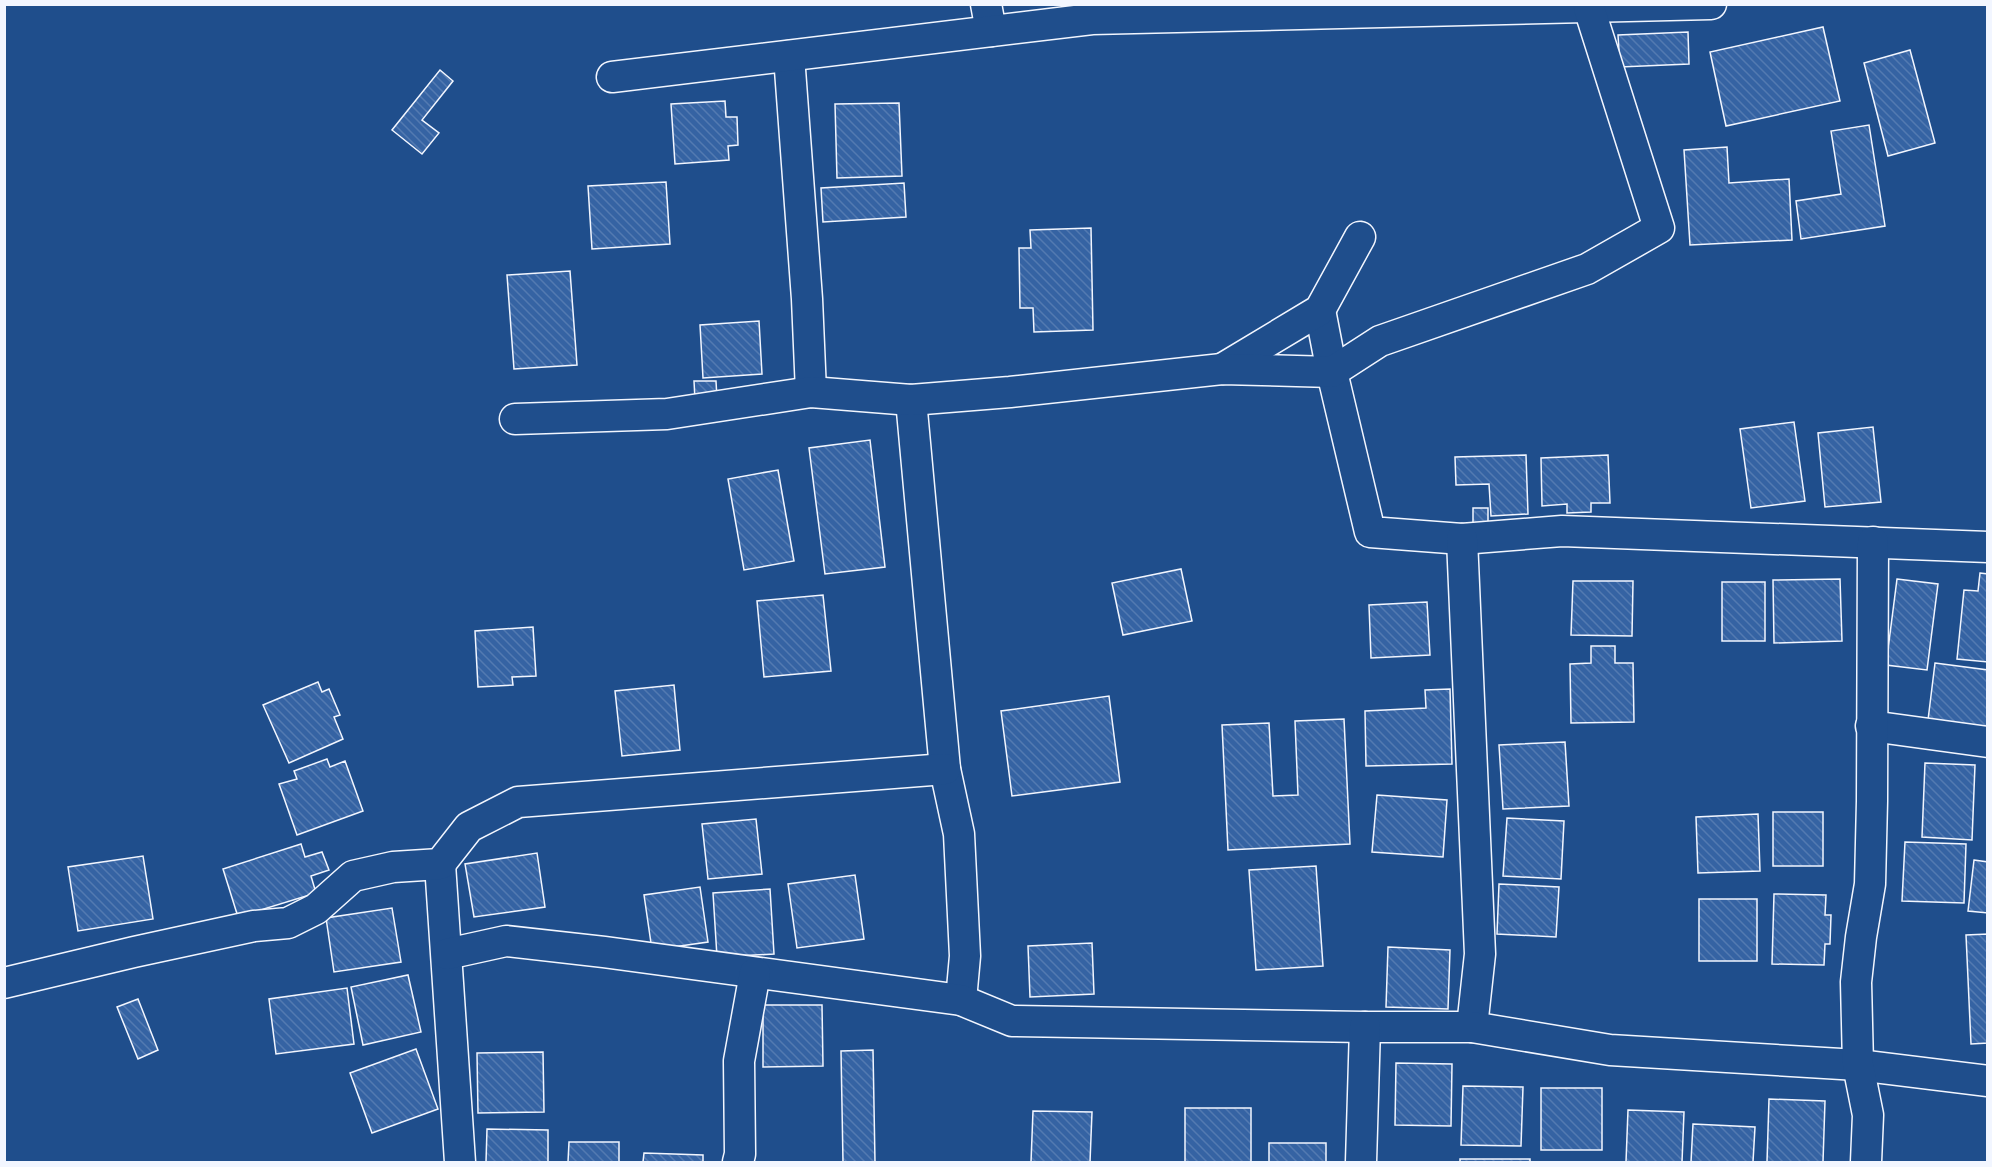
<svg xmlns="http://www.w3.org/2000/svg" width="1992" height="1167" font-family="Mulish,sans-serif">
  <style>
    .building { fill: url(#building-back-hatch); stroke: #f2f6ff; stroke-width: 1.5 }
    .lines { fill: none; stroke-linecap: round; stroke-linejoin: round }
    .street-casing { stroke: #f2f6ff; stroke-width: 33 }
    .street { stroke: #1f4e8c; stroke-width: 30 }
  </style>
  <defs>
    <pattern id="building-back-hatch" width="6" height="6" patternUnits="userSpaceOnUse" patternTransform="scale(1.5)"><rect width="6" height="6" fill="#3563a3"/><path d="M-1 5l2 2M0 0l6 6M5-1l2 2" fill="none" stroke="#537ab1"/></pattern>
  </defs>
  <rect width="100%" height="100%" fill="#1f4e8c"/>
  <g class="building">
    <polygon points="1823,27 1840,101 1726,126 1710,52"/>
    <polygon points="1688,32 1689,64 1620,67 1618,35"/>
    <polygon points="1910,50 1935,143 1888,156 1864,63"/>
    <polygon points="440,70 453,81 422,120 439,133 422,154 392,130"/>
    <polygon points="725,101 726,117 737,117 738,145 728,146 729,160 675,164 671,104"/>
    <polygon points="899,103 902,176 837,178 835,104"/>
    <polygon points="1869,125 1885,226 1801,239 1796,201 1841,194 1831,131"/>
    <polygon points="1727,147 1729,183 1789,179 1792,240 1690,245 1684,150"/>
    <polygon points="666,182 670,244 592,249 588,186"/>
    <polygon points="904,183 906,217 823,222 821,188"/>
    <polygon points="1091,228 1093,330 1034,332 1033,308 1020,308 1019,248 1031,248 1030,230"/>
    <polygon points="570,271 577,365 514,369 507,275"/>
    <polygon points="759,321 762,374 703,378 700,325"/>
    <polygon points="694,381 716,381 717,399 695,400"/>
    <polygon points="1794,422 1805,501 1751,508 1740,429"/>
    <polygon points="1873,427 1881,502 1825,507 1818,433"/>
    <polygon points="870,440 885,567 825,574 809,448"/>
    <polygon points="1526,455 1528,514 1491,516 1489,484 1456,485 1455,457"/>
    <polygon points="1608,455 1610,503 1591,503 1591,512 1567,513 1567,504 1542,506 1541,458"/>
    <polygon points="778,470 794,561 744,570 728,479"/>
    <polygon points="1473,508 1488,508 1488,525 1473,526"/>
    <polygon points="1181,569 1192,621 1123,635 1112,583"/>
    <polygon points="1980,573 1988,574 1988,662 1957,659 1964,590 1978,591"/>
    <polygon points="1840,579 1842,641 1774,643 1773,580"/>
    <polygon points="1897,579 1938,584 1927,670 1886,665"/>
    <polygon points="1573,581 1633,581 1632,636 1571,635"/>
    <rect x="1722" y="582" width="43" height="59"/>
    <polygon points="823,595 831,671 764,677 757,601"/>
    <polygon points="1427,602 1430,655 1371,658 1369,605"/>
    <polygon points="533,627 536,676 512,677 513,685 478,687 475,631"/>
    <polygon points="1591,646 1615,646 1615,663 1633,663 1634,722 1571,723 1570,664 1591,663"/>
    <polygon points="1935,663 1988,670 1988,727 1928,720"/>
    <polygon points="318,682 322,692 329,689 340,715 334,717 343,739 289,763 263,705"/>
    <polygon points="674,685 680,750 622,756 615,691"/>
    <polygon points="1450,689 1452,764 1366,766 1365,711 1426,708 1425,690"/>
    <polygon points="1109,696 1120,782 1012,796 1001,711"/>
    <polygon points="1344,719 1350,844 1228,850 1222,725 1269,723 1273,796 1298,795 1295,721"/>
    <polygon points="1565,742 1569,806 1503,809 1499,745"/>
    <polygon points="327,759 330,767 345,761 363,811 297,835 279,784 297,779 294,771"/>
    <polygon points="1925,763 1975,765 1972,840 1922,837"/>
    <polygon points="1377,795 1447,800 1443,857 1372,852"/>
    <rect x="1773" y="812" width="50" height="54"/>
    <polygon points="1758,814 1760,871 1698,873 1696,817"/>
    <polygon points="1507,818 1564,821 1561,879 1503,876"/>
    <polygon points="756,819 762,874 708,879 702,824"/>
    <polygon points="1905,842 1966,844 1964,903 1902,901"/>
    <polygon points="301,844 305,857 322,852 329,870 311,876 316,893 238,917 223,869"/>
    <polygon points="537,853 545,907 474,917 465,864"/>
    <polygon points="143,856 153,919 78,931 68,867"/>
    <polygon points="1974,860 1988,862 1988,913 1968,911"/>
    <polygon points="1316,866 1323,966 1256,970 1249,870"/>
    <polygon points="855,875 864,939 797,948 788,884"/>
    <polygon points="1499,884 1559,887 1556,937 1497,934"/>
    <polygon points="700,887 708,942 652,950 644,895"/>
    <polygon points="770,889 774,954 717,957 713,893"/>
    <polygon points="1774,894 1826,895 1825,915 1831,915 1830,944 1825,944 1824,965 1772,964"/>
    <rect x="1699" y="899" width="58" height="62"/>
    <polygon points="392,908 401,962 334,972 326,918"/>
    <polygon points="1988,934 1988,1043 1971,1044 1966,935"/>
    <polygon points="1092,943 1094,994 1030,997 1028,946"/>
    <polygon points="1388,947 1450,950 1448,1009 1386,1007"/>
    <polygon points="408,975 421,1032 363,1045 351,987"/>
    <polygon points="347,988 354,1044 276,1054 269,999"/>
    <polygon points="138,999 158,1050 138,1059 117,1007"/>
    <polygon points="763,1005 822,1005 823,1066 763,1067"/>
    <polygon points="416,1049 438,1109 372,1133 350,1073"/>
    <polygon points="873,1050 875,1162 843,1162 841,1051"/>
    <polygon points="543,1052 544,1112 478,1113 477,1053"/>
    <polygon points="1396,1063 1452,1064 1451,1126 1395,1125"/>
    <polygon points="1463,1086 1523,1087 1521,1146 1461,1145"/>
    <rect x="1541" y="1088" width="61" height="62"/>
    <polygon points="1769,1099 1825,1101 1823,1162 1767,1162"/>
    <rect x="1185" y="1108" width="66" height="54"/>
    <polygon points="1628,1110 1684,1112 1682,1162 1626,1162"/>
    <polygon points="1033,1111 1092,1112 1090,1162 1031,1162"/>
    <polygon points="1693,1124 1755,1127 1753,1162 1691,1162"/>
    <polygon points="487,1129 548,1130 548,1162 486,1162"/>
    <polygon points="569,1142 619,1142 619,1162 568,1162"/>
    <rect x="1269" y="1143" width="57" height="19"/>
    <polygon points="644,1153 703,1155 703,1162 643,1162"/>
    <rect x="1460" y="1159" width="70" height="3"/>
  </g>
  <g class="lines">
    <defs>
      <g id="street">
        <polyline points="986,4 991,31"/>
        <polyline points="789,56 807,299 811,392"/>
        <polyline points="612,77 1092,19 1711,4"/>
        <polyline points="1320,310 1332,372 1370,532 1462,539 1562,531 1988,547"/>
        <polyline points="1222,369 1320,310 1360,237"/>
        <polyline points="911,400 945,769 959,834 965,956 961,1000"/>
        <polyline points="515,419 667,414 811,392 911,400 1010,392 1222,369 1332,372 1380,341 1587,269 1659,228 1589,8"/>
        <polyline points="1462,539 1480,954 1472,1027"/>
        <polyline points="1871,726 1988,742"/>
        <polyline points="440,864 460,1162"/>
        <polyline points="447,954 506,941 604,952 961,1000 1012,1021 1365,1027 1472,1027 1610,1050 1858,1065 1988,1081"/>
        <polyline points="4,983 134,952 254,926 288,923 316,909 353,876 393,867 440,864 469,827 518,802 945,769"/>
        <polyline points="738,1162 740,1154 739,1061 755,973"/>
        <polyline points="1361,1162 1365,1027"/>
        <polyline points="1866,1162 1868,1115 1858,1065 1856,982 1861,937 1870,884 1872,801 1873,542"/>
      </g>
    </defs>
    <use href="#street" class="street-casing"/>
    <use href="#street" class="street"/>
  </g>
  <rect width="1992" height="1167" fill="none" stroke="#f2f6ff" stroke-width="12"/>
</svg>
